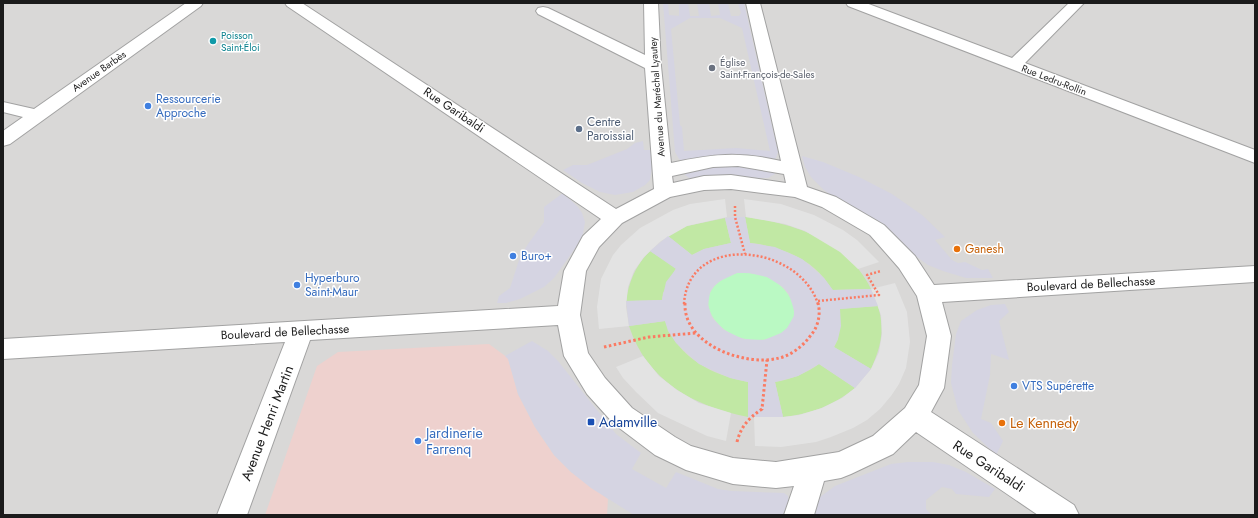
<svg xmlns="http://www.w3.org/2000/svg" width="1258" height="518" font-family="Jost,sans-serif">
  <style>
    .residential { fill: #d9d8d7 }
    .commercial { fill: #eed1ce }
    .grass { fill: #c1e8a4 }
    .park { fill: #baf9c3 }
    .parking { fill: #e3e3e3 }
    .plaza { fill: #d5d4e2; fill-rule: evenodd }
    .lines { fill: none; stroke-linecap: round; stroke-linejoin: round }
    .minor-casing { stroke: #a2a2a2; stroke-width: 2 }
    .path-far1 { stroke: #fa7b63; stroke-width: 2.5; stroke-dasharray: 2 2; stroke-linecap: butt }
    .path { stroke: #fa7b63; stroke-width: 3; stroke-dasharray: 2.5 2.5; stroke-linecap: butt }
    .minor { fill: #fff; fill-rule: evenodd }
    .culture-dot { fill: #0f9aa8; stroke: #fff; stroke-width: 1.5 }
    .worship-dot { fill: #6b7280; stroke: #fff; stroke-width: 1.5 }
    .shop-dot { fill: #3f7fe0; stroke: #fff; stroke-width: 1.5 }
    .service-dot { fill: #5c6f8a; stroke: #fff; stroke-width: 1.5 }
    .food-dot { fill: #e8710a; stroke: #fff; stroke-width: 1.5 }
    .transit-dot { fill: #1a4fb4; stroke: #fff; stroke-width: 1.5 }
    .labels { text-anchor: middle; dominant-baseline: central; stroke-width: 3; stroke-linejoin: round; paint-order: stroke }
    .far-culture-label { font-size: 10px; fill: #0d838f; stroke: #fff; text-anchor: start }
    .far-worship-label { font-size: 10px; fill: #5b616d; stroke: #fff; text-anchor: start }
    .far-street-label { font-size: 10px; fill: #1b1b1b; stroke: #fff }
    .shop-label { font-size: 12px; fill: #366cbe; stroke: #fff; text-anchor: start }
    .street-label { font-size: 12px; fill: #1b1b1b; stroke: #fff }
    .service-label { font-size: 12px; fill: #4e5e75; stroke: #fff; text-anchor: start }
    .food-label { font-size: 12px; fill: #c56008; stroke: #fff; text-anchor: start }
    .near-transit-label { font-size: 14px; fill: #164399; stroke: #fff; text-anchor: start }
    .near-street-label { font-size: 14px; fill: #1b1b1b; stroke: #fff }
    .near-food-label { font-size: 14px; fill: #c56008; stroke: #fff; text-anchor: start }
    .near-shop-label { font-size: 14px; fill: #366cbe; stroke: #fff; text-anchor: start }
  </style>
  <rect width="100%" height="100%" fill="#ede9e0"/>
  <rect class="residential" x="3" y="3" width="1252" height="512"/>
  <polygon class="commercial" points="489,344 508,358 518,394 535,427 554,455 571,472 608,499 607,515 265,515 317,366 338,352"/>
  <g class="grass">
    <path d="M 745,217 C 794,223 848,241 871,289 L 832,290 C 816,260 781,246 750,243 Z"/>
    <polygon points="725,218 731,243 704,249 692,255 668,236 687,226"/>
    <path d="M 650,251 L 676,268 L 663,293 L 662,300 L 626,301 C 629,281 636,265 650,251 Z"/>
    <path d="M 878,306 C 885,330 881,347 871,369 L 834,347 L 838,339 L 839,309 Z"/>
    <path d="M 665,321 C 678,358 712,375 748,382 L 748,417 C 693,406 647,381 629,326 Z"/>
    <path d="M 819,364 L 855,388 C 833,406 810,414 783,417 L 775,382 C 790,380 807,373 819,364 Z"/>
  </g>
  <path class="park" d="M 737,273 C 747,273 757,273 767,277 C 791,287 808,320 778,335 C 731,359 672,294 737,273 Z"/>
  <g class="parking">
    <polygon points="725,199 727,217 687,226 661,241 644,257 634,271 628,287 626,307 629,326 599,329 597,307 601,279 613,255 621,245 640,228 673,210 690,204"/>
    <polygon points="744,199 781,204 814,215 843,230 857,240 879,262 858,269 840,252 805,231 785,224 746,217"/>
    <polygon points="895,283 907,312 910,342 906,368 899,384 891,396 880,409 867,420 853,428 831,437 816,442 781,447 755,446 754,417 783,417 799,415 822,408 842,398 855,388 871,369 879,352 882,334 881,315 871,289"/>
    <polygon points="643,356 659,376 677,390 699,403 731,413 726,441 707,436 658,413 636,392 623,378 616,367"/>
  </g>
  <g class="plaza">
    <path d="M 663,3 L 668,3 L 669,15 L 679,16 L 679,3 L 688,3 L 690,16 L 699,16 L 697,3 L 709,3 L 711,16 L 720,15 L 718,3 L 728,3 L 731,16 L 739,16 L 741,13 L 738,3 L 744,3 L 778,152 L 776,158 L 773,160 L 682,161 L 679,159 L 675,152 ZM 690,18 L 720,18 L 742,28 L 770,151 L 736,148 L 684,151 L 682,127 L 680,125 L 671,29 Z"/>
    <polygon points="643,141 644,150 653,150 653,162 650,180 645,185 633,192 615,195 600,192 582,183 563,170 573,165 587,165 627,149 635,143"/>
    <polygon points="802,156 823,162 859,177 892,194 922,215 945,237 935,240 952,260 958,263 965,262 982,270 988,269 993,278 966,278 943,271 928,265 824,190 811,177 805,167"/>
    <polygon points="726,164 774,172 775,174 768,178 730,177 691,179 685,175 687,172"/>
    <polygon points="563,193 578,207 582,213 585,222 583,234 576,247 554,278 544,287 520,299 506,303 497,303 499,296 510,288 520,257 528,244 544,222 544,207"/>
    <path d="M 733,217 L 745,217 L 750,243 L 775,247 L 802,259 L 824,278 L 833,290 L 871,289 L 878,306 L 840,309 L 841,326 L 838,339 L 834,347 L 871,369 L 855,388 L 819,364 L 798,376 L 775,382 L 783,417 L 748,417 L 748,382 L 730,378 L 699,364 L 676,343 L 668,331 L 665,321 L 629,326 L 626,301 L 662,300 L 666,282 L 676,269 L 650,251 L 668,236 L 692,255 L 704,249 L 731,243 L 725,218 ZM 737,273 L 749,273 L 767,277 L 783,287 L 789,294 L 794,310 L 794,316 L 787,328 L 781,333 L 764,340 L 743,339 L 724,330 L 712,318 L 708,305 L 710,292 L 714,286 L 720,281 Z"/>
    <polygon points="1005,304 1009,312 999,321 1009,360 991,354 990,375 981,419 991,423 1003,441 996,455 973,433 958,410 951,383 952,365 956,334 961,321 977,310 991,305"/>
    <polygon points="532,341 548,351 558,361 616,434 641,453 632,469 666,488 676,472 718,489 732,491 784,493 788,496 789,503 786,515 634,515 591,488 571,472 554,455 535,427 518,394 508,359 505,356"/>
    <polygon points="908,462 933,462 949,465 966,472 995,489 989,497 956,494 952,489 942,487 926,500 926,509 931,514 929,515 811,515 816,500 835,486 891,464"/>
  </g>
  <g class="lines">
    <defs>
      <g id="minor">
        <polygon points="186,3 203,3 201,6 10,144 3,146 3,131 23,117 3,112 3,102 34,109"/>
        <path d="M 285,3 L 302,3 L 616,209 L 654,189 L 645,68 L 538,14 L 536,11 L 538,8 L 543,7 L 548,8 L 645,55 L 644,3 L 658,3 L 661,66 L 671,163 C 712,154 739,151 781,161 L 746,3 L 760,3 L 807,187 L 836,197 L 884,225 L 915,256 L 934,285 L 1255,266 L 1255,282 L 942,302 L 951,336 L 944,388 L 931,412 L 1074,505 L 1079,515 L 1038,515 L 916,432 L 893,454 L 851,474 L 841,478 L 824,481 L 814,515 L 784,515 L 794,486 L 776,488 L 733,484 L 686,470 L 655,455 L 614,424 L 587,394 L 564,356 L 558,325 L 310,340 L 247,515 L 217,515 L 285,342 L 3,359 L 3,339 L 558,306 L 564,271 L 583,236 L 601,219 L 287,6 ZM 738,166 L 784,174 L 786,183 L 731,175 L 704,176 L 673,183 L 672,176 L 713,167 ZM 731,189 L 795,197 L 822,207 L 870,235 L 899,268 L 917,296 L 927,336 L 919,385 L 905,408 L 873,436 L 839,452 L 776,462 L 733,458 L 691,446 L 675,437 L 632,408 L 605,378 L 588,353 L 580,315 L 586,271 L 599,247 L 622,223 L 670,197 L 704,190 Z"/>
        <polygon points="846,3 866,3 1012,58 1069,3 1084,3 1025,63 1255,150 1255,163 848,6"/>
      </g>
    </defs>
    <use href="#minor" class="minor-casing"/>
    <g class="path-far1">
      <polyline points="735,206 735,217 745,254"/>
      <polyline points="818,301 879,295 867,275 881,271"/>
      <path d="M 684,304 C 688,232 799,244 818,304"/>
    </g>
    <g class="path">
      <path d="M 685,303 C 683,345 746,367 779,358 C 792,355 803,346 811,335 C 818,327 821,314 818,303"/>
      <polyline points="604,347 649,337 696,333"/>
      <path d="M 737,442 C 741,426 749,418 762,409 L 767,360"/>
    </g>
    <use href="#minor" class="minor"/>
  </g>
  <circle class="culture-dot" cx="213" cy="41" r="4"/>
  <circle class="worship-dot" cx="712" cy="68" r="4"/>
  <g class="shop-dot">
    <circle cx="148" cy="106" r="4"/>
    <circle cx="513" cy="256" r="4"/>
    <circle cx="297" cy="285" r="4"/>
    <circle cx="1014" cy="386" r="4"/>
    <circle cx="418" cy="441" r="4"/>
  </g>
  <circle class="service-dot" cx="579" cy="129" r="4"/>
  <g class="food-dot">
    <circle cx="957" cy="249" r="4"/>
    <circle cx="1002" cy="423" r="4"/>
  </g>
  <rect class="transit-dot" x="587" y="418" width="8" height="8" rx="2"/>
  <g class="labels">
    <g class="far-culture-label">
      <text x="221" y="35">Poisson<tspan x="221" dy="12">Saint-Éloi</tspan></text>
    </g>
    <g class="far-worship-label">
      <text x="720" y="62">Église<tspan x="720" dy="12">Saint-François-de-Sales</tspan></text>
    </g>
    <g class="far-street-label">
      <text transform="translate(99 71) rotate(-35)">Avenue Barbès</text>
      <text transform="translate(1054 80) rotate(21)">Rue Ledru-Rollin</text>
      <text transform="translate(657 97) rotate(-94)">Avenue du Maréchal Lyautey</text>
    </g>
    <g class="shop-label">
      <text x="156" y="99">Ressourcerie<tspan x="156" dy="14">Approche</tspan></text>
      <text x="521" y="256">Buro+</text>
      <text x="305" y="278">Hyperburo<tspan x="305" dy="14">Saint-Maur</tspan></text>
      <text x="1022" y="386">VTS Supérette</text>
    </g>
    <g class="street-label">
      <text transform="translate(454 110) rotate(34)">Rue Garibaldi</text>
      <text transform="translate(1091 284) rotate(-3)">Boulevard de Bellechasse</text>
      <text transform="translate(285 332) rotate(-3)">Boulevard de Bellechasse</text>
    </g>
    <g class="service-label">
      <text x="587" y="122">Centre<tspan x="587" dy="14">Paroissial</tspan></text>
    </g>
    <g class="food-label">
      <text x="965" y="249">Ganesh</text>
    </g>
    <g class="near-transit-label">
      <text x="599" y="422">Adamville</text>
    </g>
    <g class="near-street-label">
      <text transform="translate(267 423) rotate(-69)">Avenue Henri Martin</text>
      <text transform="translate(989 466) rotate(33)">Rue Garibaldi</text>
    </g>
    <g class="near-food-label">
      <text x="1010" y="423">Le Kennedy</text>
    </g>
    <g class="near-shop-label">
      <text x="426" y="433">Jardinerie<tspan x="426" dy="16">Farrenq</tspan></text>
    </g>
  </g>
  <rect width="1258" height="518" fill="none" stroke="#1b1b1b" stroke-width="8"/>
</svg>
